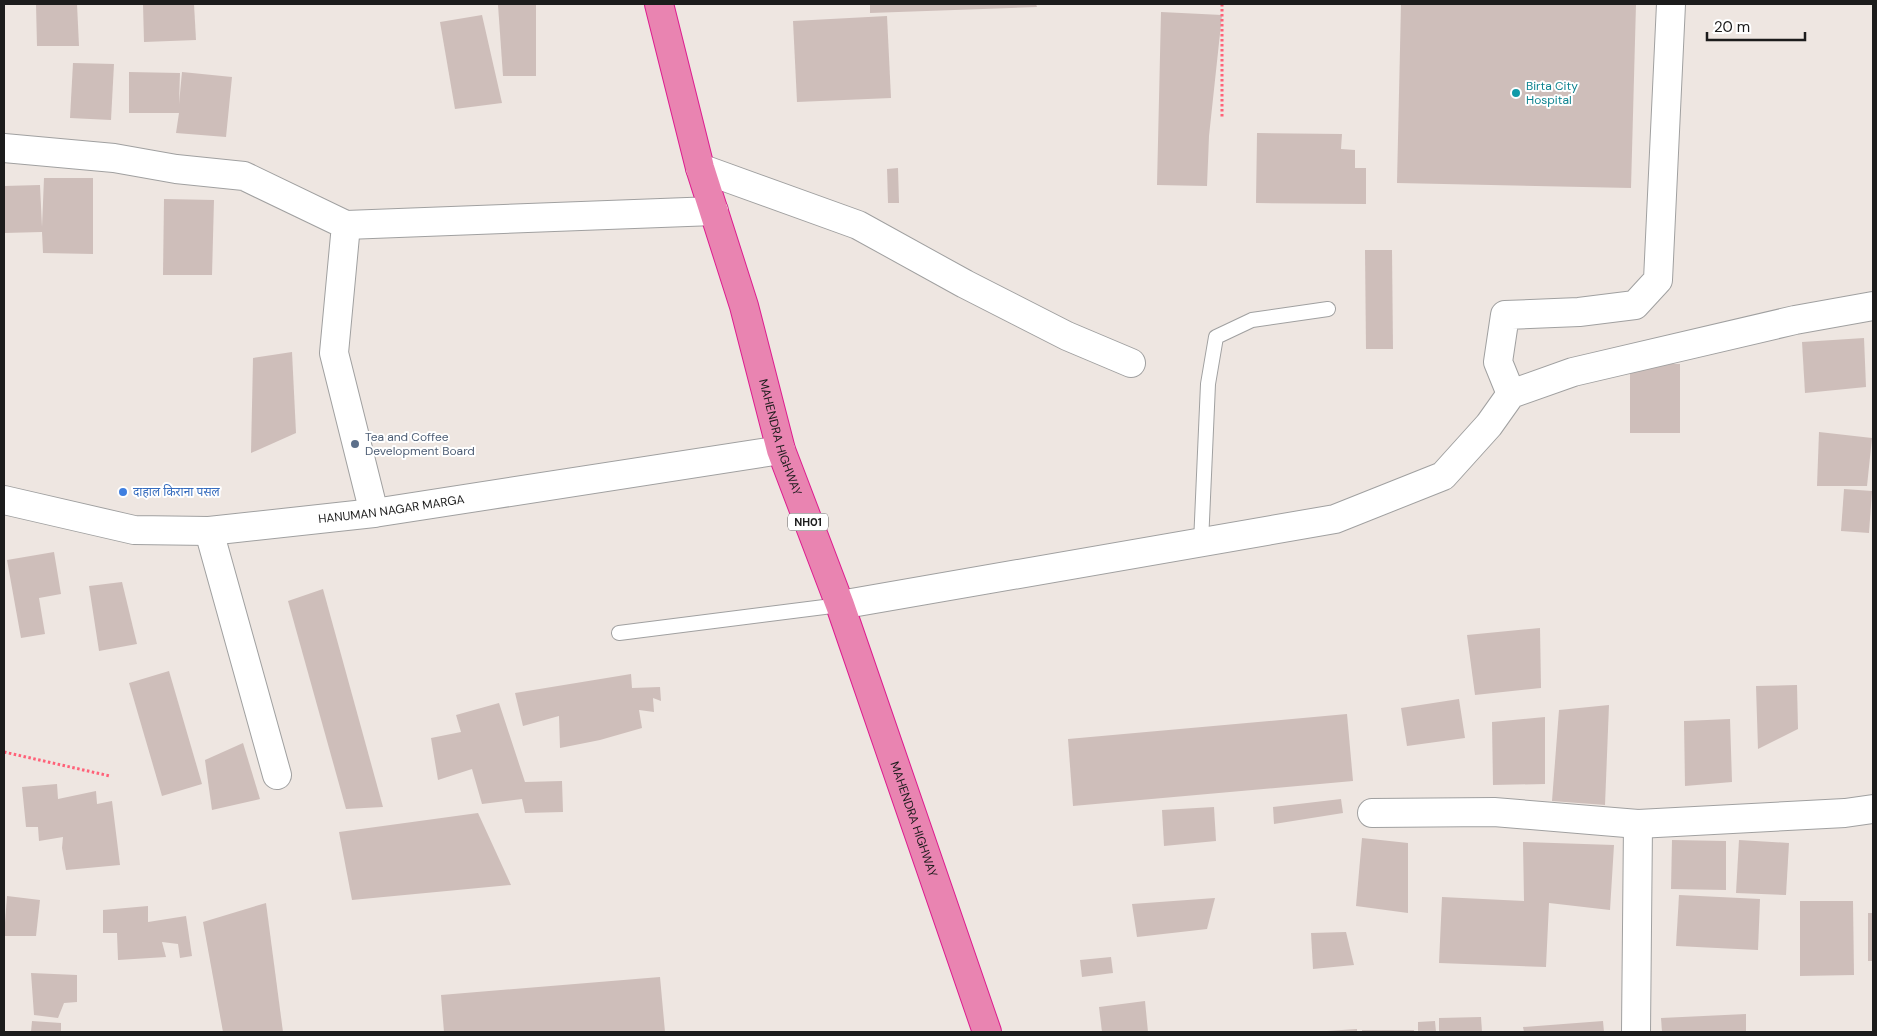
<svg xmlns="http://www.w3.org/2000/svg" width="1877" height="1036" font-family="'DM Sans','Noto Sans Devanagari',sans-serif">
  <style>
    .building { fill: #cebeba }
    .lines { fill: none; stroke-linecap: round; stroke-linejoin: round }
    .lane-casing { stroke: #a0a0a0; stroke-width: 16 }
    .street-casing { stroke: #a0a0a0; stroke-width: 30 }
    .highway-casing { stroke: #dd1c8f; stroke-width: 30 }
    .path { stroke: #ff6178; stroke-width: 3; stroke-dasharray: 2.5 2.5; stroke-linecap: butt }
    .lane { stroke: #fff; stroke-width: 14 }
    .street { stroke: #fff; stroke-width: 28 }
    .highway { stroke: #e984b1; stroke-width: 28 }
    .culture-dot { fill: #0f9aa8; stroke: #fff; stroke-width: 2 }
    .service-dot { fill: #5c6f8a; stroke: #fff; stroke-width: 2 }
    .shop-dot { fill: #3f7fe0; stroke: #fff; stroke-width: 2 }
    .labels { text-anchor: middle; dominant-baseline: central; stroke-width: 4; stroke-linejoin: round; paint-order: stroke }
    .shield { fill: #fff; stroke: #606060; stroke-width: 1 }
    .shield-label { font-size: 11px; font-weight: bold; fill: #1c1c1c }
    .culture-label { font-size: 12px; fill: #0d838f; stroke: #fff; text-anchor: start }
    .service-label { font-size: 12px; fill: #4e5e75; stroke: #fff; text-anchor: start }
    .street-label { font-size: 12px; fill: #1c1c1c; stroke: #fff }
    .shop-label { font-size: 12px; fill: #366cbe; stroke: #fff; text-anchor: start }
  </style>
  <rect width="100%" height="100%" fill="#eee6e1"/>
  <g class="building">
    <polygon points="36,4 77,4 79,46 37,46"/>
    <polygon points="143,4 194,4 196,40 144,42"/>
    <polygon points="536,4 536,76 503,76 498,5"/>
    <polygon points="870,4 1036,4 1037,7 870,13"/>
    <polygon points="1401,4 1636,4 1631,188 1397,183"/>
    <polygon points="1161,12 1222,15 1209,136 1207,186 1157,185"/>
    <polygon points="482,15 502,103 455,109 440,22"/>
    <polygon points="887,16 891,98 797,102 793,21"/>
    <polygon points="73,63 114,64 111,120 70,118"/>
    <polygon points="129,72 180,73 179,104 182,72 232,77 226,137 176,133 179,113 129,113"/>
    <polygon points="1257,133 1342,134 1341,149 1355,150 1355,168 1366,168 1366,204 1256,203"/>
    <polygon points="898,168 899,203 888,203 887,169"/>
    <polygon points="44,178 93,178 93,254 43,253 42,232 4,233 4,186 40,185 42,227"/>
    <polygon points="164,199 214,200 212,275 163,275"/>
    <polygon points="1365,250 1392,250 1393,349 1366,349"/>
    <polygon points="1864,338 1866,387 1805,393 1802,342"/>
    <polygon points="292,352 296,433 251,453 253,358"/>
    <rect x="1630" y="364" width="50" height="69"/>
    <polygon points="1819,432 1872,438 1867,486 1817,486"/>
    <polygon points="1844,489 1872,491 1869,533 1841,531"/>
    <polygon points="54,552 61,594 39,598 45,634 21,638 7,560"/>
    <polygon points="122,582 137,644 99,651 89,586"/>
    <polygon points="323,589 383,807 346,809 288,601"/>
    <polygon points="1540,628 1541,688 1475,695 1467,635"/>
    <polygon points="169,671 202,784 162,796 129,683"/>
    <polygon points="631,674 632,688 660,687 661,701 653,698 654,712 639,710 642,728 600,740 560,748 559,716 523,726 515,693"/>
    <polygon points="1797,685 1798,729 1758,749 1756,686"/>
    <polygon points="1459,699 1465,738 1407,746 1401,708"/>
    <polygon points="499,703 525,782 562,781 563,812 525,813 522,799 482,804 472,769 438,780 431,738 461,732 456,715"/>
    <polygon points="1609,705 1605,805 1552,801 1559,710"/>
    <polygon points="1347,714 1353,781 1073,806 1068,739"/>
    <polygon points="1545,717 1545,784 1493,785 1492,722"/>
    <polygon points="1730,719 1732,782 1685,786 1684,721"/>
    <polygon points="243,743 260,799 212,810 205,760"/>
    <polygon points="57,784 58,799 96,791 97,804 112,801 120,865 66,870 62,848 63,837 39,841 38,827 26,827 22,787"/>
    <polygon points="1341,799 1343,813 1274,824 1273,807"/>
    <polygon points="1214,807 1216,841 1164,846 1162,810"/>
    <polygon points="478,813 511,885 352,900 339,832"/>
    <polygon points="1362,838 1408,843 1408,913 1356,906"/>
    <polygon points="1672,840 1726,841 1726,890 1671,889"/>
    <polygon points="1739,840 1789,843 1786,895 1736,893"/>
    <polygon points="1523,842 1614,845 1610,910 1549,903 1546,967 1439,963 1442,897 1524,901"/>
    <polygon points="1679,895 1760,899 1758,950 1676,946"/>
    <polygon points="7,896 40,900 36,936 4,936"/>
    <polygon points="1215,898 1207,929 1137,937 1132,904"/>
    <polygon points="1800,901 1853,901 1854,975 1800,976"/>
    <polygon points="266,903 283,1032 223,1032 203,922"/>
    <polygon points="148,906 148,922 186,916 192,956 180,958 178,944 162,942 166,957 118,960 117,933 103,933 103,910"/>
    <rect x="1868" y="913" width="5" height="48"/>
    <polygon points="1346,932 1354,965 1313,969 1311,933"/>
    <polygon points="1111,957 1113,973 1082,977 1080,960"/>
    <polygon points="31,973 77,975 77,1002 64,1003 58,1018 34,1015"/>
    <polygon points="660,977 665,1032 444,1032 441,995"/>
    <polygon points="1145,1001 1148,1032 1102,1032 1099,1007"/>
    <polygon points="1746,1014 1746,1032 1662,1032 1661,1018"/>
    <polygon points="1481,1017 1482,1032 1439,1032 1439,1018"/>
    <polygon points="32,1021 61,1023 61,1032 31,1032"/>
    <polygon points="1435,1021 1436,1032 1418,1032 1418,1022"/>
    <polygon points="1603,1021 1604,1032 1524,1032 1523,1027"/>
    <polygon points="1357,1029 1357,1032 1327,1032 1327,1031"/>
    <rect x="1362" y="1030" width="52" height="2"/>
  </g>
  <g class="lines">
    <defs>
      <g id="lane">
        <polyline points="1201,543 1208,384 1216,337 1252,320 1328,309"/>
        <polyline points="619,633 840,605"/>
      </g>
      <g id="street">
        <polyline points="4,148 114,158 176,169 244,176 346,225 334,353 374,513"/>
        <polyline points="700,168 858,225 965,284 1067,336 1131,363"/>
        <polyline points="346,225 714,211"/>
        <polyline points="1511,394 1498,362 1505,315 1579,312 1635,305 1658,280 1671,4"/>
        <path id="s1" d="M 4,500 L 134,530 L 209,531 L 374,513 L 781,450"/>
        <polyline points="209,531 277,775"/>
        <polyline points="840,605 1335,519 1443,476 1489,425 1511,394 1573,372 1795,320 1873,306"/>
        <polyline points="1372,813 1494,812 1638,824 1845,813 1873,809"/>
        <polyline points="1636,1032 1638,824"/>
      </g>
      <g id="highway">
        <path id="s2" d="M 659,4 L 700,168 L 744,306 L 781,450 L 840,605 L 987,1032"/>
      </g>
    </defs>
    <use href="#lane" class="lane-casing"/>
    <use href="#street" class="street-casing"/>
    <use href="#highway" class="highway-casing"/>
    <g class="path">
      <polyline points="1222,4 1222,119"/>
      <polyline points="4,752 110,776"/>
    </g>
    <use href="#lane" class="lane"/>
    <use href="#street" class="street"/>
    <use href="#highway" class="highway"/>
  </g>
  <circle class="culture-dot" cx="1516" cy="93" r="5"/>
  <circle class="service-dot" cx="355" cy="444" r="5"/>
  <circle class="shop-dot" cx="123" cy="492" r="5"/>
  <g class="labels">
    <rect class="shield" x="788" y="513.5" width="40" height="17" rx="4"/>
    <g class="shield-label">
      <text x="808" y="522">NH01</text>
    </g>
    <g class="culture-label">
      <text x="1526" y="86">Birta City<tspan x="1526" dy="14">Hospital</tspan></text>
    </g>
    <g class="service-label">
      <text x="365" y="437">Tea and Coffee<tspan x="365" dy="14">Development Board</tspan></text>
    </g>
    <g class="street-label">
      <text stroke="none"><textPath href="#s2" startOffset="450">MAHENDRA HIGHWAY</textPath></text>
      <text stroke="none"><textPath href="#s1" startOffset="392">HANUMAN NAGAR MARGA</textPath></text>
      <text stroke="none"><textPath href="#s2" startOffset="855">MAHENDRA HIGHWAY</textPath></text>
    </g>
    <g class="shop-label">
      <text x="133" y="492">दाहाल किराना पसल</text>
    </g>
  </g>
  <rect width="1877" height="1036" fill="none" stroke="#1c1c1c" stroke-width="10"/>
  <path d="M1707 32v8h98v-8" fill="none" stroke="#1c1c1c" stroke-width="2.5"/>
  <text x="1714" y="32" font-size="15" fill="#1c1c1c" stroke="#ffffff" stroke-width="4" paint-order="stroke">20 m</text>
</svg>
